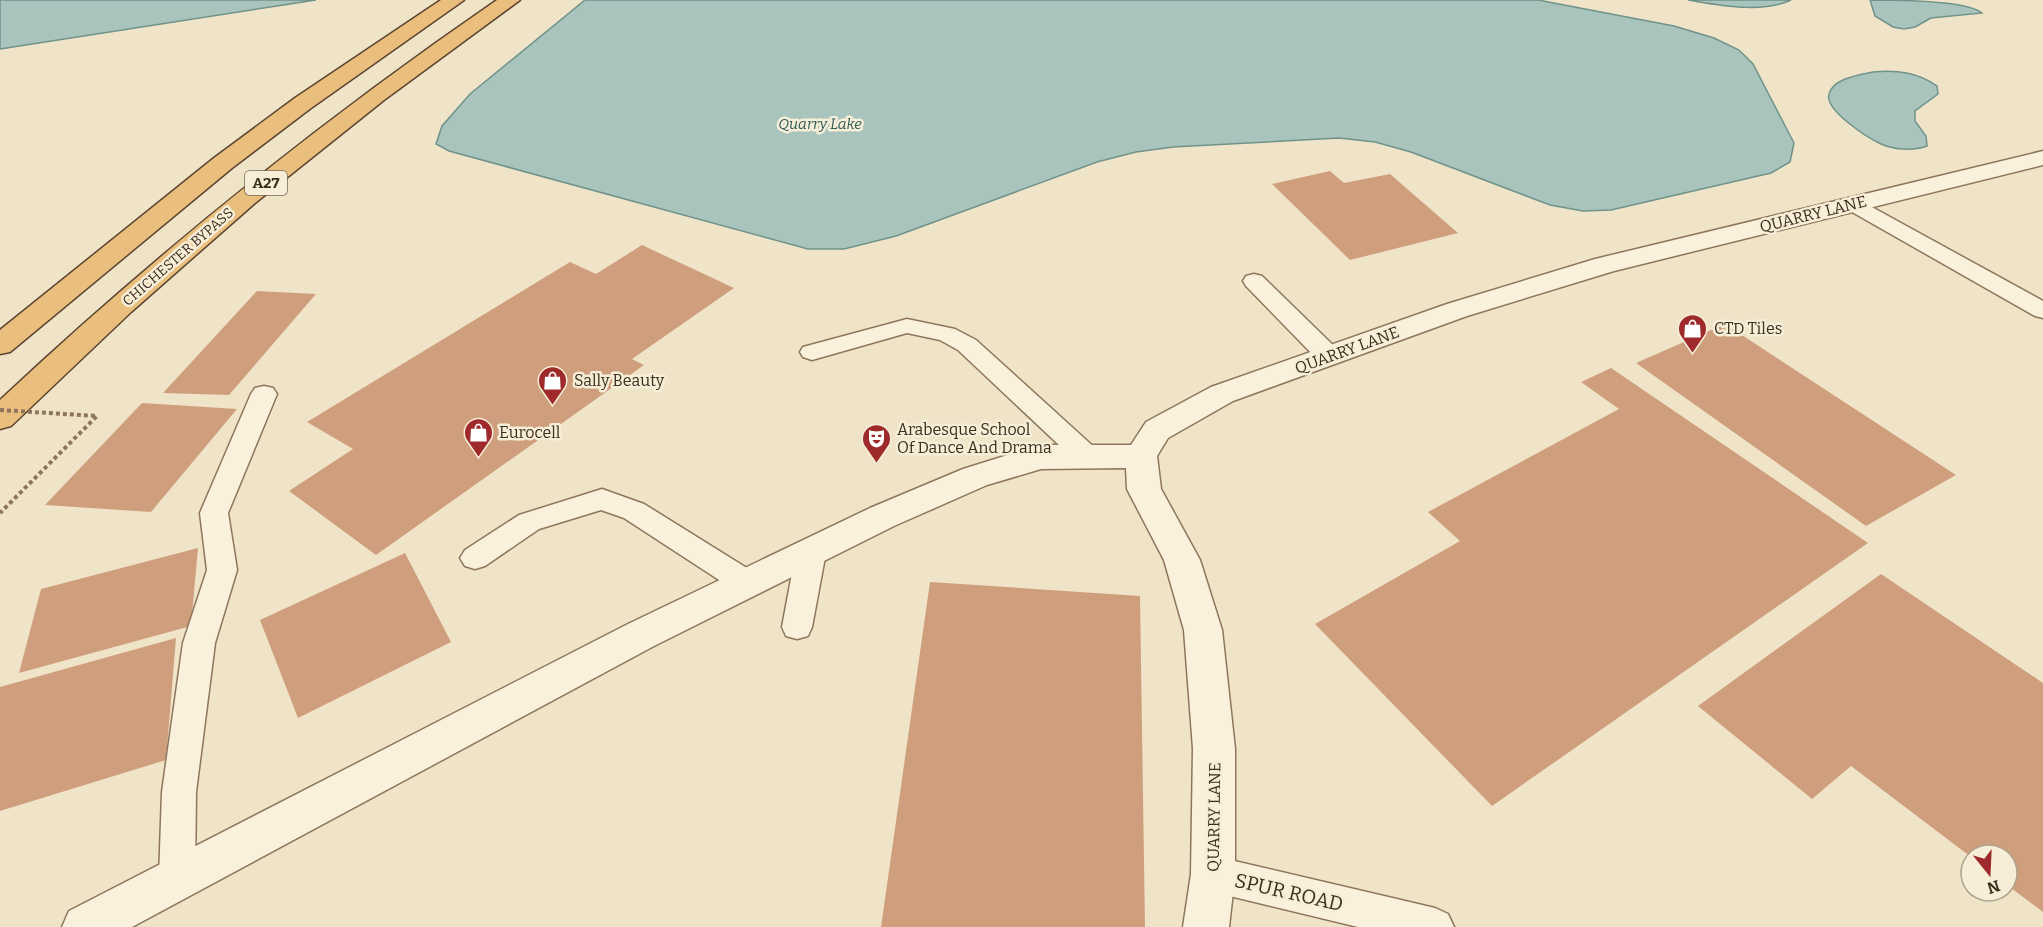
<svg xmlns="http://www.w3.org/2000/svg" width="2043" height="927" font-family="Bitter,serif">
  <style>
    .water { fill: #a9c4bc; stroke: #6f938a; stroke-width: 1.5 }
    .building { fill: #cf9f7d }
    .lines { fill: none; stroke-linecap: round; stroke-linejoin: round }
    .service-casing { stroke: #8d765c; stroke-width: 3 }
    .minor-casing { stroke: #8d765c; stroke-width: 3 }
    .trunk-casing { stroke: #5b4430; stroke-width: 3 }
    .service { fill: #faf1dc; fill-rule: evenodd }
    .minor { fill: #faf1dc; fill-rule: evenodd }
    .trunk { fill: #eabe7c; fill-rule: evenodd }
    .path-bridge { stroke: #8d765c; stroke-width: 4; stroke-dasharray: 4 3; stroke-linecap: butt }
    .labels { text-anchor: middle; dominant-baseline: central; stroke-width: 5; stroke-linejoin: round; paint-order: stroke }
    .far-street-label { font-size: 14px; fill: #3d2e20; stroke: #f7eed8 }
    .far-water-label { font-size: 15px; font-style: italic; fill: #2f5d5a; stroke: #f7eed8 }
    .shield { fill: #f7eed8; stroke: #756857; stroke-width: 1.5 }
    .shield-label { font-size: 15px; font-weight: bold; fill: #3d2e20 }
    .street-label { font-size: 16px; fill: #3d2e20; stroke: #f7eed8 }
    .poi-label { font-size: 16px; fill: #3d2e20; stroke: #f7eed8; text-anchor: start }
    .near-street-label { font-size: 20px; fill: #3d2e20; stroke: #f7eed8 }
  </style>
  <rect width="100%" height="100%" fill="#f0e4c8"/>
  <g class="water">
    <polygon points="0,0 316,0 0,49"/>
    <polygon points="585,0 1538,0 1674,26 1714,38 1739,50 1753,64 1794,143 1790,162 1771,173 1611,210 1583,211 1550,205 1411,152 1375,142 1339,138 1173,147 1136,152 1097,162 896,236 844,249 808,249 449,151 436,144 442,126 470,94"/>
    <path d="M 1688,0 L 1791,0 C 1762,14 1719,5 1688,0 Z"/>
    <path d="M 1870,0 C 1895,0 1967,0 1982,13 L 1931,18 L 1915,27 L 1904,29 L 1893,27 L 1875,16 Z"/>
    <path d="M 1873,72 C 1897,70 1917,72 1937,86 L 1938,94 L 1915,111 L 1915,121 L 1926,136 L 1927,146 C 1913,151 1895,150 1881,144 C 1868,138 1824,110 1829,94 C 1833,78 1860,75 1873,72 Z"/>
  </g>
  <g class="building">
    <polygon points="1330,171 1344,183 1390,174 1458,233 1350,260 1272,184"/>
    <polygon points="642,245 734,288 632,359 644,365 376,555 289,491 353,449 307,422 570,262 596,274"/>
    <polygon points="257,291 316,294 229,395 163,393"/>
    <polygon points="1725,324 1956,475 1866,526 1636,363"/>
    <polygon points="1611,368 1868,543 1492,806 1315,624 1460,541 1428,512 1619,409 1581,382"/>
    <polygon points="142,403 237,409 151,512 45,505"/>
    <polygon points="198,548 191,626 19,673 41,589"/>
    <polygon points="405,553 451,642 298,718 260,620"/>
    <polygon points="1881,574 2043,683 2043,912 2007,885 2007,855 1971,855 1971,857 1851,766 1812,799 1698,706"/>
    <polygon points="930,582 1140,596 1145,927 881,927"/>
    <polygon points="176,638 166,760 0,811 0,687"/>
  </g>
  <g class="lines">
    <defs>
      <g id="service">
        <polygon points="1852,198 1859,200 2043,301 2043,318 2035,316 1845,208 1842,204 1845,200"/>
        <polygon points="1254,274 1262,276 1338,350 1341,356 1338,362 1329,364 1320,362 1246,286 1243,281 1246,276"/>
        <polygon points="907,319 955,329 976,340 1095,448 1099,455 1095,462 1086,464 1077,462 958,350 940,340 907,333 812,360 803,357 800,352 803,347"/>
        <polygon points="264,386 273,388 277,394 228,513 237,570 215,643 196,792 195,879 190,892 177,897 164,892 159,879 162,792 183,643 207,570 200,513 251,394 255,388"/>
        <polygon points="602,489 644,504 758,575 762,583 758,591 747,595 736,591 624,518 601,510 539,529 485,566 475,569 465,566 460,558 465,550 519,515"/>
        <polygon points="811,541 821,544 826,552 812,627 808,636 797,639 786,636 782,627 796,552 801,544"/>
        <polygon points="1213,856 1435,908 1448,914 1454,927 1358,927 1213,892 1200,886 1195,874 1200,862"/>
      </g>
      <polygon id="minor" points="2043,151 2043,165 1614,271 1467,316 1233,401 1168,438 1157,456 1161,489 1200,560 1222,630 1235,749 1235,874 1229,927 1183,927 1191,874 1193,749 1184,630 1164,560 1127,489 1126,468 1041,469 987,485 894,526 654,646 132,927 62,927 69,911 628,624 870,508 963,469 1040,445 1131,445 1146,422 1211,387 1447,304 1595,259"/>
      <g id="trunk">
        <polygon points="441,0 464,0 311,108 232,168 10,352 0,354 0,330 214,158 295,98"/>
        <path d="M 497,0 L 520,0 L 384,100 L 255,203 L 131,312 L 11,426 L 0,429 L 0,400 C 156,254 321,121 497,0 Z"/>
      </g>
    </defs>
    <use href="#service" class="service-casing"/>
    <use href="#minor" class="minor-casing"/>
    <use href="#trunk" class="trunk-casing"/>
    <use href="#service" class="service"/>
    <use href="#minor" class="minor"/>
    <use href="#trunk" class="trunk"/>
    <polyline class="path-bridge" points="0,410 97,416 0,513"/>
  </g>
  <defs>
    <symbol id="shop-pin" viewBox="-11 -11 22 30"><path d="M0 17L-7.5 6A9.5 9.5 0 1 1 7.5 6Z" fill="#9e2a2b" stroke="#f7eed8"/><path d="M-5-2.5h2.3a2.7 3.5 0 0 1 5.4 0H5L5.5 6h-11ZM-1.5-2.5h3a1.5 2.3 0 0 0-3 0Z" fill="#fff"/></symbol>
    <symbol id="theatre-pin" viewBox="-11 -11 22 30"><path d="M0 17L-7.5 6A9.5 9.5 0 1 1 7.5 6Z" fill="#9e2a2b" stroke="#f7eed8"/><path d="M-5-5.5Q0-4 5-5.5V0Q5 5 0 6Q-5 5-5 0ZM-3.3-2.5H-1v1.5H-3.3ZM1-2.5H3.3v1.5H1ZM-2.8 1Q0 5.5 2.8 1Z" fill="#fff"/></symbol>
  </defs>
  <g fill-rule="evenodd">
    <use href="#shop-pin" x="1676" y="312" width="33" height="45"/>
    <use href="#shop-pin" x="536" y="364" width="33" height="45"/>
    <use href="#shop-pin" x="462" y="416" width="33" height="45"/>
    <use href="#theatre-pin" x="860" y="422" width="33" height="45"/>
  </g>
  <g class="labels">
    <g class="far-street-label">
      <text transform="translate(178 257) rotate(-41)">CHICHESTER BYPASS</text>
    </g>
    <g class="far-water-label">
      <text x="820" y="124">Quarry Lake</text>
    </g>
    <rect class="shield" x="245" y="171" width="42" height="24" rx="4.5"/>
    <g class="shield-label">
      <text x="266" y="183">A27</text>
    </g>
    <g class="street-label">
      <text transform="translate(1813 214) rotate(-14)">QUARRY LANE</text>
      <text transform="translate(1347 350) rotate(-20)">QUARRY LANE</text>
      <text transform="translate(1214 817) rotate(-89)">QUARRY LANE</text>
    </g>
    <g class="poi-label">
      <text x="1714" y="328">CTD Tiles</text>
      <text x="574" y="380">Sally Beauty</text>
      <text x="897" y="429">Arabesque School<tspan x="897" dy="18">Of Dance And Drama</tspan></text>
      <text x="499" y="432">Eurocell</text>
    </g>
    <g class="near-street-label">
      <text transform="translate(1289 892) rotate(13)">SPUR ROAD</text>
    </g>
  </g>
  <g transform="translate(1989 873) rotate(162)"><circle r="28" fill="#f7eed8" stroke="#ada18e" stroke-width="1.5"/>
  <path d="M0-4.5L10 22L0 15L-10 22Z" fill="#9e2a2b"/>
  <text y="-9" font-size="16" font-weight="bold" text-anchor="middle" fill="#3d2e20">N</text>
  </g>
</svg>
